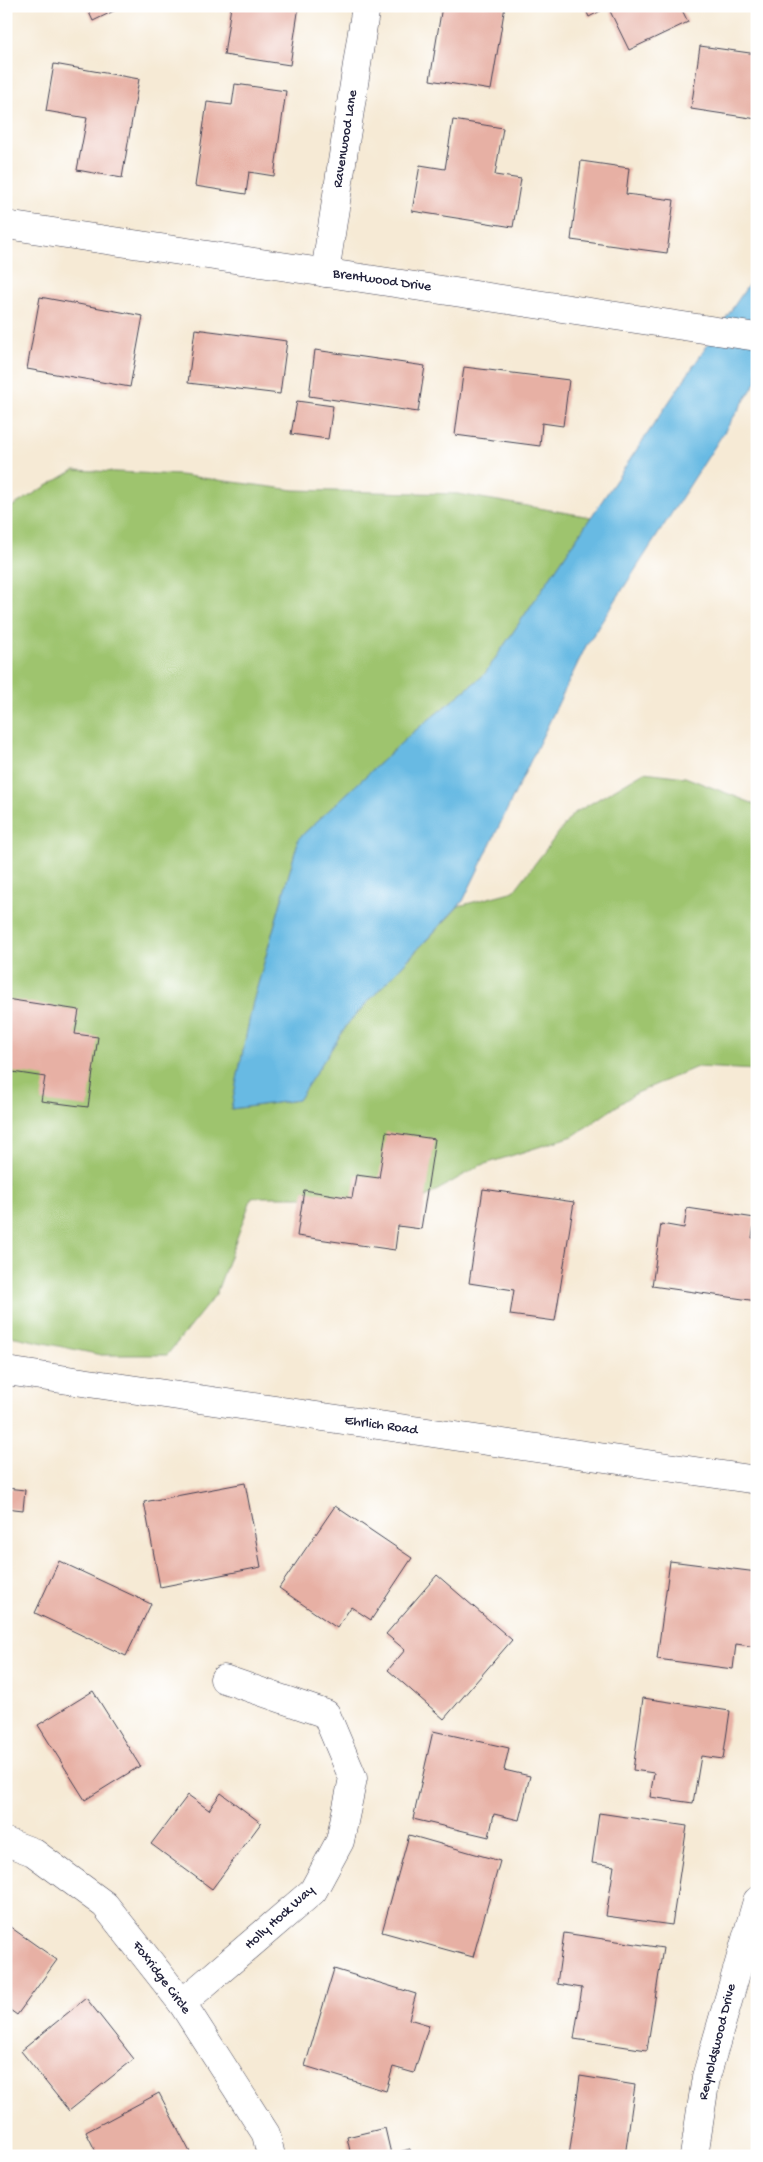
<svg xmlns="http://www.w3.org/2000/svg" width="763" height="2162" font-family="'Gochi Hand',sans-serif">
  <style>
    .green { fill: #9ec46e; stroke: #607354 }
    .water { fill: #68bae3; stroke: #456e8f }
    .building { fill: #e7b0a4 }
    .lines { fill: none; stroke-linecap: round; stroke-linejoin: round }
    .minor-casing { stroke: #424052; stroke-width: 29 }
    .minor { stroke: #fff; stroke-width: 28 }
    .labels { text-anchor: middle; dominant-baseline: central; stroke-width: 4; stroke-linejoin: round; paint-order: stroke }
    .street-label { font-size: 14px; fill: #22223b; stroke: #fff }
  </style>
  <rect width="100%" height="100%" fill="#fff"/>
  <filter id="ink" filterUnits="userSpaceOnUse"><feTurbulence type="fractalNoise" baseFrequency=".02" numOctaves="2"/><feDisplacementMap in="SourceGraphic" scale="10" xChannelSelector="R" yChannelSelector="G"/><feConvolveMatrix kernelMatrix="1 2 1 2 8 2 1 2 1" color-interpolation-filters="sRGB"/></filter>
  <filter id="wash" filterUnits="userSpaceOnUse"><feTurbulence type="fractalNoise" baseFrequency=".0096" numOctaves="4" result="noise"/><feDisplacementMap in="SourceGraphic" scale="20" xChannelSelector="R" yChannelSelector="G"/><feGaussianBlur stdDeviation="1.12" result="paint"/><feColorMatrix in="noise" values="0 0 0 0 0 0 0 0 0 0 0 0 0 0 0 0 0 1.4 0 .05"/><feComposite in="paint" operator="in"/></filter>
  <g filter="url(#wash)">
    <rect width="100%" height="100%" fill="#f6ead5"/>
    <polygon class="green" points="74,470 180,475 294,490 458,494 591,517 484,675 411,734 299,838 253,1002 231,1109 298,1100 349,1022 459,906 514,891 573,814 644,772 685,777 757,805 757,1070 697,1067 636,1093 573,1136 479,1166 407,1208 318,1197 252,1197 216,1294 167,1355 101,1355 6,1335 6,510"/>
    <polygon class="water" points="757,272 757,381 586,646 463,901 349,1022 298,1100 231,1109 253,1002 299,838 411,734 484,675"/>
    <g id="blocks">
      <g class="building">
        <polygon points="86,6 124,6 93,21"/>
        <polygon points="231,6 299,6 290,65 224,55"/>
        <polygon points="442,6 505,6 491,90 430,80"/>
        <polygon points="584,6 680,6 688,22 629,50 608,7 589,17"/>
        <polygon points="700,46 757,54 757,119 691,109"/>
        <polygon points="54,64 139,79 122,178 77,170 87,118 46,111"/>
        <polygon points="235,84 286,91 274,176 249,172 246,194 195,186 207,102 232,105"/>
        <polygon points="453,120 503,128 495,175 521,179 513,227 412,211 420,165 445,169"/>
        <polygon points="581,161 629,168 626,194 674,200 667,253 571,240"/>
        <polygon points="40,297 143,316 130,387 27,369"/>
        <polygon points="195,329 287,341 280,394 188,383"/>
        <polygon points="315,350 425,366 418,412 309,396"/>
        <polygon points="464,367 569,380 563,426 542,423 540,446 455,435"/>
        <polygon points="297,401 333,406 328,439 291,434"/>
        <polygon points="6,999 79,1010 75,1034 98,1037 88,1107 41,1101 45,1077 6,1071"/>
        <polygon points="386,1132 435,1139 421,1229 398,1226 395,1250 297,1236 304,1190 352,1198 356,1175 379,1178"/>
        <polygon points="483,1189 574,1202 555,1321 510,1315 514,1290 469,1283"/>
        <polygon points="687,1208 755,1218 752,1238 757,1238 757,1301 652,1286 661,1224 684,1228"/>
        <polygon points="245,1483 261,1567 160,1587 144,1502"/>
        <polygon points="6,1488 25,1490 23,1510 6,1508"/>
        <polygon points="335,1506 412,1558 371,1620 351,1607 337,1628 279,1588"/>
        <polygon points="59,1561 151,1604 126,1656 35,1613"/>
        <polygon points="670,1561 757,1572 757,1647 736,1644 733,1669 657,1659"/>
        <polygon points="437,1575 512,1640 444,1719 388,1670 405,1650 386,1634"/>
        <polygon points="93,1691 140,1766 85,1800 38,1725"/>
        <polygon points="643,1698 730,1711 723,1759 701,1756 693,1803 650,1797 654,1773 633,1770"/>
        <polygon points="433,1731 509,1748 504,1770 530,1776 519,1820 494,1814 489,1837 413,1819"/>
        <polygon points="221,1793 261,1823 212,1889 151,1844 188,1795 209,1810"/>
        <polygon points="599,1813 687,1826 672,1925 606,1916 614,1866 592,1863"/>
        <polygon points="409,1835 500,1861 473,1957 382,1932"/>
        <polygon points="6,1924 57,1960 17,2015 6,2007"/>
        <polygon points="564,1933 663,1948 647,2050 574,2039 582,1988 557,1984"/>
        <polygon points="334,1969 416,1994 409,2019 429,2025 414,2073 393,2067 386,2091 305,2066"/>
        <polygon points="86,1998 134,2059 69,2111 21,2051"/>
        <polygon points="580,2076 635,2085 625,2156 569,2156"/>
        <polygon points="159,2093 192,2156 98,2156 86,2132"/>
        <polygon points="385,2128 391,2154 410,2149 412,2156 351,2156 347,2137"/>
      </g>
    </g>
  </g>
  <g filter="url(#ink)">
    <use href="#blocks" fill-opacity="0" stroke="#424052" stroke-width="1"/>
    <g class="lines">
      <defs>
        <g id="minor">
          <polyline points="6,225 757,337"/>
          <polyline points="325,273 366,6"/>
          <polyline points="6,1371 757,1480"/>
          <polyline points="6,1842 33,1852 105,1905 182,2003 266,2134 271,2156"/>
          <polyline points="182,2003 313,1891 340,1841 353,1778 326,1714 224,1679"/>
          <polyline points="694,2156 706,2077 757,1901"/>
        </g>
      </defs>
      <use href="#minor" class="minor-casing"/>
      <use href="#minor" class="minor"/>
    </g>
  </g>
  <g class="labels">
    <g class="street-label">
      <text transform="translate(346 139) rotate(-81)">Ravenwood Lane</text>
      <text transform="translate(382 281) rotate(8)">Brentwood Drive</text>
      <text transform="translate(381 1426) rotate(8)">Ehrlich Road</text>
      <text transform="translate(280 1918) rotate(-42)">Holly Hock Way</text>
      <text transform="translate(161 1978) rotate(53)">Foxridge Circle</text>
      <text transform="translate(718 2042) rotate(-76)">Reynoldswood Drive</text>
    </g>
  </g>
  <rect width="763" height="2162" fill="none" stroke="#fff" stroke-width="25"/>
</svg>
